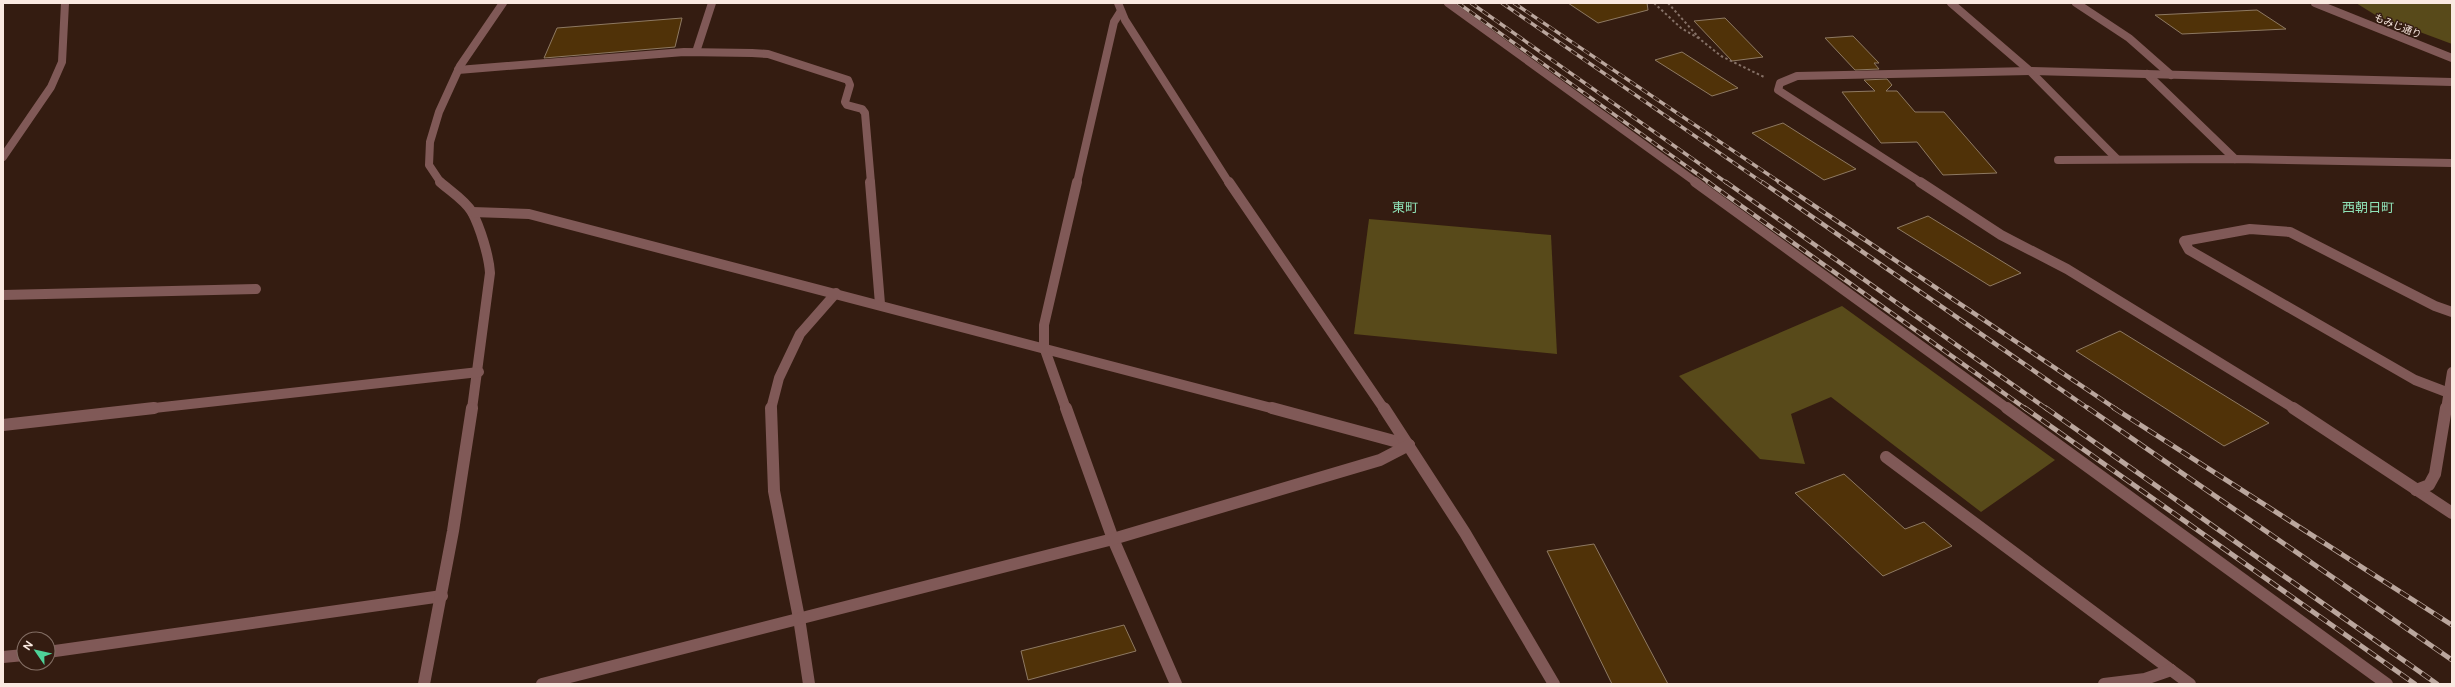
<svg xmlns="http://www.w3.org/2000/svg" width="2455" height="687" font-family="Figtree,'Noto Sans JP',sans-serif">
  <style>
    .green { fill: #584a1a }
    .building { fill: #503208; stroke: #8e7962 }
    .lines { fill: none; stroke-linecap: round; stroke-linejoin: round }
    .path { stroke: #857066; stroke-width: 2; stroke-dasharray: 2.5 2.5; stroke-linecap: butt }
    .service-far2 { stroke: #805957; stroke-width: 8 }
    .service-far1 { stroke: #805957; stroke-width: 10 }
    .service { stroke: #805957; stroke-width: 12 }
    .minor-far2 { stroke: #805957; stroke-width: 8 }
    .minor-far1 { stroke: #805957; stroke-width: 10 }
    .minor { stroke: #805957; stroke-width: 12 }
    .tertiary { stroke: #805957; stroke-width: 8 }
    .rail-far2-casing { stroke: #baa69d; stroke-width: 3.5 }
    .rail-far1-casing { stroke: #baa69d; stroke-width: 4.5 }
    .rail-casing { stroke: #baa69d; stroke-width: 5 }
    .rail-far2 { stroke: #341c11; stroke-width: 2.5; stroke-dasharray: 7; stroke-linecap: butt }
    .rail-far1 { stroke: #341c11; stroke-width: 3; stroke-dasharray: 8; stroke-linecap: butt }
    .rail { stroke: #341c11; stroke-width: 3.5; stroke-dasharray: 10; stroke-linecap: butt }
    .labels { text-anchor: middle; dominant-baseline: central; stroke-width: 3; stroke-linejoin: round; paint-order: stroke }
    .far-street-label { font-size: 10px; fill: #fae9e1; stroke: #341c11 }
    .neighbourhood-label { font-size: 13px; fill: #8fe1b7; stroke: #341c11 }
  </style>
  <rect width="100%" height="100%" fill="#341c11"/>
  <g class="green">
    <polygon points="2356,3 2452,3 2452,44 2377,16"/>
    <polygon points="1369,219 1551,235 1557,354 1354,334"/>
    <polygon points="1842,306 2055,460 1981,512 1831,397 1791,414 1805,464 1760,459 1679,376"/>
  </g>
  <g class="building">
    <polygon points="1568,3 1647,3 1648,10 1598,23"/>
    <polygon points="2257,10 2286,29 2182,34 2155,15"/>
    <polygon points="682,18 675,47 544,58 557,28"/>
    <polygon points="1725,18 1763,57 1732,61 1694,21"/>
    <polygon points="1853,36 1879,63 1874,63 1879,69 1855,70 1825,38"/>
    <polygon points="1682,52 1738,88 1712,96 1655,60"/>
    <polygon points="1887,79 1892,85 1886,91 1897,91 1915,112 1944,112 1997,173 1943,175 1917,142 1881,143 1842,92 1875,91 1864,80"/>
    <polygon points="1783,123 1816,144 1856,169 1824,180 1752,133"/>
    <polygon points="1928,216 2021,273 1990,286 1897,228"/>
    <polygon points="2120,331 2269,423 2224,446 2076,351"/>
    <polygon points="1844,474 1905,529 1924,522 1952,546 1883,576 1795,493"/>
    <polygon points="1594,544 1668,684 1612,684 1547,551"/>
    <polygon points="1124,625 1136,651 1028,680 1021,651"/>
  </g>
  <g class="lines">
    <g class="path">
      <polyline points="1654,3 1681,28 1700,39"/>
      <polyline points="1668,3 1701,40 1721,56 1764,77"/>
    </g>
    <g class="service-far2">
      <polyline points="2076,3 2129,38 2171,75"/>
      <polyline points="696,52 712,3"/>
      <polyline points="458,70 684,52 752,53 768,54 848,80 850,85 845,102 847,105 862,109 865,113 871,183"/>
    </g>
    <g class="service-far1">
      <polyline points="870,182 880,304"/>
      <polyline points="771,409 779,378 800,334 836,293"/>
    </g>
    <g class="service">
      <polyline points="771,408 774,491 799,618 809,684"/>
      <polyline points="2171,670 2190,684"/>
    </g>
    <g class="minor-far2">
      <polyline points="1118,3 1125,20 1229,183"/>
      <polyline points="1448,3 1697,183"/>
      <polyline points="1951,3 2030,71 2117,159"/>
      <polyline points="2147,74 2235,159"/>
      <polyline points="3,157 51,87 62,62 65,3"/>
      <polyline points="2058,160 2235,159 2452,163"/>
      <polyline points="441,183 429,165 430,142 439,112 460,66 503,3"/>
      <polyline points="1077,183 1114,22 1121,11"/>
      <polyline points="1922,183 1778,90 1780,83 1797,76 2030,71 2452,82"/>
    </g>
    <g class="minor-far1">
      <path d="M 440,182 C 450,191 465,200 472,212 C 480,227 489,256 490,273 L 472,409"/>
      <polyline points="1229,182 1384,409"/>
      <polyline points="1695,182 2008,409"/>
      <polyline points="1920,182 2001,235 2067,269 2295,409"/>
      <polyline points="472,212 529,214 1275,409"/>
      <polyline points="3,295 256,289"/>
      <polyline points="2449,393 2415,380 2189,250 2184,241 2250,229 2290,232 2435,306 2452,312"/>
      <polyline points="145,409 479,372"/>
      <polyline points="1066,409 1044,347 1044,325 1077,182"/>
      <polyline points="2446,409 2452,372"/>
    </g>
    <g class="minor">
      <polyline points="1066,408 1113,539 1176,684"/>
      <polyline points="1272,408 1409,445"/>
      <polyline points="1384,408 1465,533 1554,684"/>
      <polyline points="2007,408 2387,684"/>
      <polyline points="2293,408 2452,513"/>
      <polyline points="3,425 154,408"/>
      <polyline points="1886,457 2171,670"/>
      <polyline points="2416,490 2429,485 2435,474 2446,408"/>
      <polyline points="48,652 442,596"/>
      <polyline points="3,657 24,655"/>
      <polyline points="424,684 453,531 472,408"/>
      <polyline points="542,684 1113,539 1380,460 1409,445"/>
      <polyline points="2104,684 2145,679 2171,670"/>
    </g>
    <polyline class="tertiary" points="2315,3 2452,58"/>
    <defs>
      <g id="rail-far2">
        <polyline points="1458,3 1710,183"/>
        <polyline points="1471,3 1727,183"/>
        <polyline points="1502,3 1763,183"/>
        <polyline points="1514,3 1781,183"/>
      </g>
      <g id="rail-far1">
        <polyline points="1708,182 2026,409"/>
        <polyline points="1726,182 2047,409"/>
        <polyline points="1762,182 2089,409"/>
        <polyline points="1779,182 2116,409"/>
      </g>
      <g id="rail">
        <polyline points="2025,408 2415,684"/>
        <polyline points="2046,408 2437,684"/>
        <polyline points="2088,408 2452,660"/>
        <polyline points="2114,408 2452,625"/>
      </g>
    </defs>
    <use href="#rail-far2" class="rail-far2-casing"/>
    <use href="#rail-far1" class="rail-far1-casing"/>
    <use href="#rail" class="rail-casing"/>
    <use href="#rail-far2" class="rail-far2"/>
    <use href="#rail-far1" class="rail-far1"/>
    <use href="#rail" class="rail"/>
  </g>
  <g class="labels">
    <g class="far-street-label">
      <text transform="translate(2398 26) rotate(22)">もみじ通り</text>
    </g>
    <g class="neighbourhood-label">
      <text x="1405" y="207">東町</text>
      <text x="2368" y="207">西朝日町</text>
    </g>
  </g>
  <rect width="2455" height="687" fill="none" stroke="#fae9e1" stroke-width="8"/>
  <g transform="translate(36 651) rotate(304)"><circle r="19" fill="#341c11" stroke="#836e64"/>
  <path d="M0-3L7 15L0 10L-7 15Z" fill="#4ed399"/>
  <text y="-6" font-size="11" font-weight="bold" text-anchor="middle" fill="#fae9e1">N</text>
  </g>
</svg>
